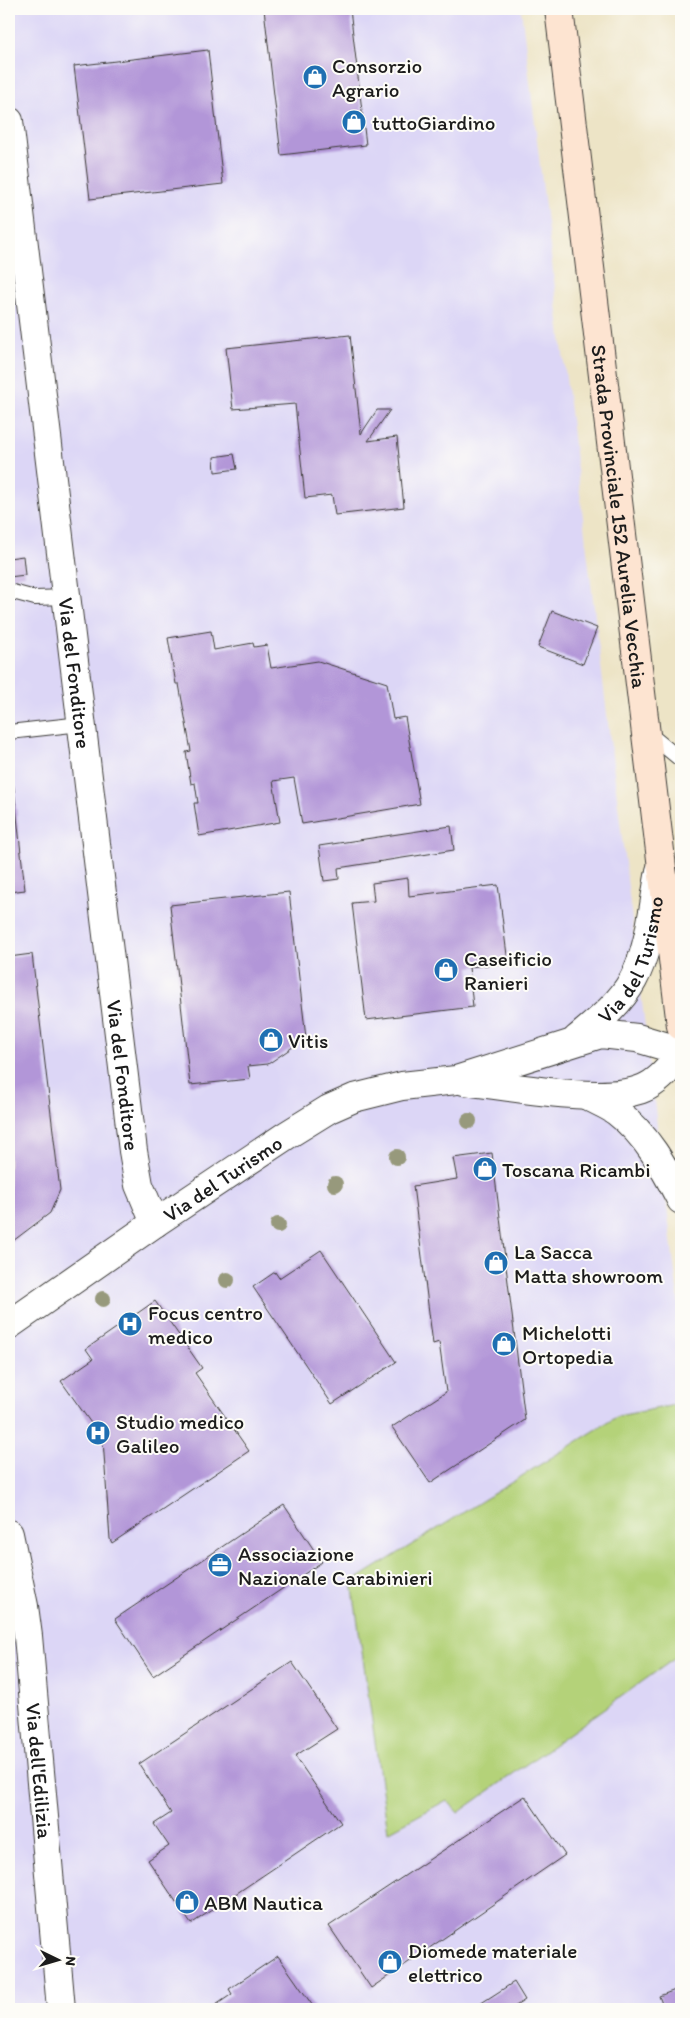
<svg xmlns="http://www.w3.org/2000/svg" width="690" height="2018" font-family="Itim,sans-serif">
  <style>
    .built { fill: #dcd6f6 }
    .green { fill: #b4d279; stroke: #68774a }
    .building { fill: #b296d8 }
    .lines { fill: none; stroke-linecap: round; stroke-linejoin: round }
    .service-casing { stroke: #3b3a36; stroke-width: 16 }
    .minor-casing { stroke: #3b3a36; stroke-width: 30 }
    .secondary-casing { stroke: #3b3a36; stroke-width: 30 }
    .service { stroke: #fff; stroke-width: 14 }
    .minor { stroke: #fff; stroke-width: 28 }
    .secondary { stroke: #fde4d1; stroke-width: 28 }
    .tree { fill: #97997b }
    .labels { text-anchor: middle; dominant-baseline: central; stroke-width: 4; stroke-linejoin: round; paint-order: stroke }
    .poi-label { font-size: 21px; fill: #1c1c1c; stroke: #fdfcf7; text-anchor: start }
    .street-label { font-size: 21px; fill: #1c1c1c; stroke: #fdfcf7 }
  </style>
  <rect width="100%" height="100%" fill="#fdfcf7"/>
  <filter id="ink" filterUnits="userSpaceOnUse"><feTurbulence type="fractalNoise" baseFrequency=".02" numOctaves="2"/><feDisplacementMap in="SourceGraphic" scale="10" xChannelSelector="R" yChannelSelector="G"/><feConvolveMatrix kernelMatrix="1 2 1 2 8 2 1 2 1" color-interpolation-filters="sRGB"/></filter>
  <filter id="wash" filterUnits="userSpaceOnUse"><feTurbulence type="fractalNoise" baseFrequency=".0096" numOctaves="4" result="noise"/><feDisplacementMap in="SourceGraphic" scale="20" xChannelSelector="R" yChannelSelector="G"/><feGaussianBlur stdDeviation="1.12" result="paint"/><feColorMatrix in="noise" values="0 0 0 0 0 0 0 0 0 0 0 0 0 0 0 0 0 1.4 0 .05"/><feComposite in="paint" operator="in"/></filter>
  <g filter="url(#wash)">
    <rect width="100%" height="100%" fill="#ede4c6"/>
    <polygon class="built" points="9,9 521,9 681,1322 681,2009 9,2009"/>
    <polygon class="green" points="675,1405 681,1448 681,1654 458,1813 447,1800 388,1832 352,1582 618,1416"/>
    <g id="blocks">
      <g class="building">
        <polygon points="264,9 350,9 366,145 281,155"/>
        <polygon points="208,50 223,184 90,199 74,66"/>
        <polygon points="350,335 361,434 377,410 390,410 368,441 397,437 404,507 335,515 332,495 305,498 295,404 233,409 226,348"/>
        <polygon points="234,454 237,469 215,472 214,457"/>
        <polygon points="23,556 25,575 9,577 9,558"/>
        <polygon points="552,611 597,628 583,664 538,647"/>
        <polygon points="211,631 214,650 253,643 254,647 267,645 271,668 318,661 387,683 393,719 405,717 420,804 302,824 294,778 273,781 280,822 199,836 194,803 198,803 195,783 191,784 186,752 191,751 179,684 176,684 168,638"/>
        <polygon points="9,780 13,780 25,890 9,892"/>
        <polygon points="451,826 454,850 338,868 339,879 324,881 319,846"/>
        <polygon points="408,878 409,896 498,885 508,963 469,967 473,1007 366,1020 352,903 374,901 372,883"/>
        <polygon points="289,892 306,1038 268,1064 248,1066 250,1079 190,1085 170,905"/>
        <polygon points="32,954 60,1190 50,1213 9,1244 9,957"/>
        <polygon points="492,1153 525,1420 430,1483 392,1427 446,1392 439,1342 433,1344 413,1186 457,1179 453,1158"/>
        <polygon points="321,1250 396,1362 332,1404 253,1287 275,1272 279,1278"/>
        <polygon points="155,1301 202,1368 195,1373 249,1451 112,1543 110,1539 103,1440 61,1381 93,1359 86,1349"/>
        <polygon points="284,1505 322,1562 153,1676 115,1619"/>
        <polygon points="292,1662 337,1729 295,1756 341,1823 191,1924 148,1860 169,1846 154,1824 171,1813 139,1764"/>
        <polygon points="525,1796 565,1855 371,1988 329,1926"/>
        <polygon points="278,1956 315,2009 210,2009 232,1994 229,1989"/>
        <polygon points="514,1982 525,2000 511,2009 472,2009"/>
        <polygon points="678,1989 681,2009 664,2009 659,1996"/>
      </g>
    </g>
  </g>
  <g filter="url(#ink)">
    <use href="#blocks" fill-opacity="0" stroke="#3b3a36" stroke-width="1"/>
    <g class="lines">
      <defs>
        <g id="service">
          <polyline points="9,591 35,598 67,597"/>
          <polyline points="9,732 81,724"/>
          <polyline points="647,732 681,760"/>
        </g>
        <g id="minor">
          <path id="s1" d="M 9,121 L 133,1151 L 139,1185 L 155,1223"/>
          <path id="s2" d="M 577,1039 C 597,1022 620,1004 633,980 C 650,949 653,906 660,871"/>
          <path d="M 464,1081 C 508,1086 606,1105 644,1088 C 659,1082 670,1067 681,1055"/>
          <path d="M 586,1095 C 596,1101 608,1105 617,1112 C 647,1135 664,1167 681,1200"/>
          <path id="s3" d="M 9,1325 L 155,1223 L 287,1135 L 329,1109 L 354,1098 L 402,1086 L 456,1080 L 601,1034 L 637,1038 L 681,1051"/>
          <path id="s4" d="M 9,1534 L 24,1606 L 28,1636 L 61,2009"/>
        </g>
        <g id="secondary">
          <path id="s5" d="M 559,9 L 681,1026"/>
        </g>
      </defs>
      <use href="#service" class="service-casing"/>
      <use href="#minor" class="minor-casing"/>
      <use href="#secondary" class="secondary-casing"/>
      <use href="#service" class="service"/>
      <use href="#minor" class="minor"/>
      <use href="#secondary" class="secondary"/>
    </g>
    <g class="tree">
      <circle cx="469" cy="1121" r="8"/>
      <circle cx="397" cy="1157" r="8"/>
      <circle cx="335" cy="1184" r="8"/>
      <circle cx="278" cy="1225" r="8"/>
      <circle cx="227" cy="1280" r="8"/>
      <circle cx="103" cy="1299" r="8"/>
    </g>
  </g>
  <defs>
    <symbol id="shop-disc" viewBox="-11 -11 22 22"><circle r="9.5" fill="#1f6fb2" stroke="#fdfcf7"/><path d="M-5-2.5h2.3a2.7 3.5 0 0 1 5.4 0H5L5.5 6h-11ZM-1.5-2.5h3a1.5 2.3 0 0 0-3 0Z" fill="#fff"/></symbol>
    <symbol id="hospital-disc" viewBox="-11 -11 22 22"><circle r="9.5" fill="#1f6fb2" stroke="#fdfcf7"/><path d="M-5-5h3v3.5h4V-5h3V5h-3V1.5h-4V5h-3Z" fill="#fff"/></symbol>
    <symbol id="office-disc" viewBox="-11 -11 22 22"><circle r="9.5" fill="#1f6fb2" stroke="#fdfcf7"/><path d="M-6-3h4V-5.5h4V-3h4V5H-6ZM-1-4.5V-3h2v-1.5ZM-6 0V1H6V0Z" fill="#fff"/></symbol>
  </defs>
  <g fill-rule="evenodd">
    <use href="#shop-disc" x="301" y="63" width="28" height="28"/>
    <use href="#shop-disc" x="340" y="108" width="28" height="28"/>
    <use href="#shop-disc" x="432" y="956" width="28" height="28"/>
    <use href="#shop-disc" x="257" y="1026" width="28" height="28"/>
    <use href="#shop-disc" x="471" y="1155" width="28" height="28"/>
    <use href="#shop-disc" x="482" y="1249" width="28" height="28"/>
    <use href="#hospital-disc" x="116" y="1310" width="28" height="28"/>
    <use href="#shop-disc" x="490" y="1330" width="28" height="28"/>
    <use href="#hospital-disc" x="84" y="1419" width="28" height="28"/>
    <use href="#office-disc" x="206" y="1551" width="28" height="28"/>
    <use href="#shop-disc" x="173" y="1888" width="28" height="28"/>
    <use href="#shop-disc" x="376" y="1948" width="28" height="28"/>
  </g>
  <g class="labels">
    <g class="poi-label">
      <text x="332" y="65">Consorzio<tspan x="332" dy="24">Agrario</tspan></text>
      <text x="372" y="122">tuttoGiardino</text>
      <text x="464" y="958">Caseificio<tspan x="464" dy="24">Ranieri</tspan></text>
      <text x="288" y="1040">Vitis</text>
      <text x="502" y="1169">Toscana Ricambi</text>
      <text x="514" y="1251">La Sacca<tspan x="514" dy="24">Matta showroom</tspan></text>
      <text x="148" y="1312">Focus centro<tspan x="148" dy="24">medico</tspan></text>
      <text x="522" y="1332">Michelotti<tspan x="522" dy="24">Ortopedia</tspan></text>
      <text x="116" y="1421">Studio medico<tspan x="116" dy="24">Galileo</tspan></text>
      <text x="238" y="1553">Associazione<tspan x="238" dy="24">Nazionale Carabinieri</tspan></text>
      <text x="204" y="1902">ABM Nautica</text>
      <text x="408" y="1950">Diomede materiale<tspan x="408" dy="24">elettrico</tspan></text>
    </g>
    <g class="street-label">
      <text stroke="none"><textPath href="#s5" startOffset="511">Strada Provinciale 152 Aurelia Vecchia</textPath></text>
      <text stroke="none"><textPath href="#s1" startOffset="556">Via del Fonditore</textPath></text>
      <text stroke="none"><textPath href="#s2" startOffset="100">Via del Turismo</textPath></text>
      <text stroke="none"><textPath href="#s1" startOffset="961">Via del Fonditore</textPath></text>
      <text stroke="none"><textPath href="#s3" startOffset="259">Via del Turismo</textPath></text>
      <text stroke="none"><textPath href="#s4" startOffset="239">Via dell'Edilizia</textPath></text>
    </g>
  </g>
  <rect width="690" height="2018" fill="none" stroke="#fdfcf7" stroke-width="30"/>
  <g transform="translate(58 1960) rotate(95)" stroke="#fdfcf7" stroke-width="4" paint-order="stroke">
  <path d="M0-4L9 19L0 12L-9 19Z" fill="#1c1c1c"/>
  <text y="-8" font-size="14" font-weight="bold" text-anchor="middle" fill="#1c1c1c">N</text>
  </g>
</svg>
